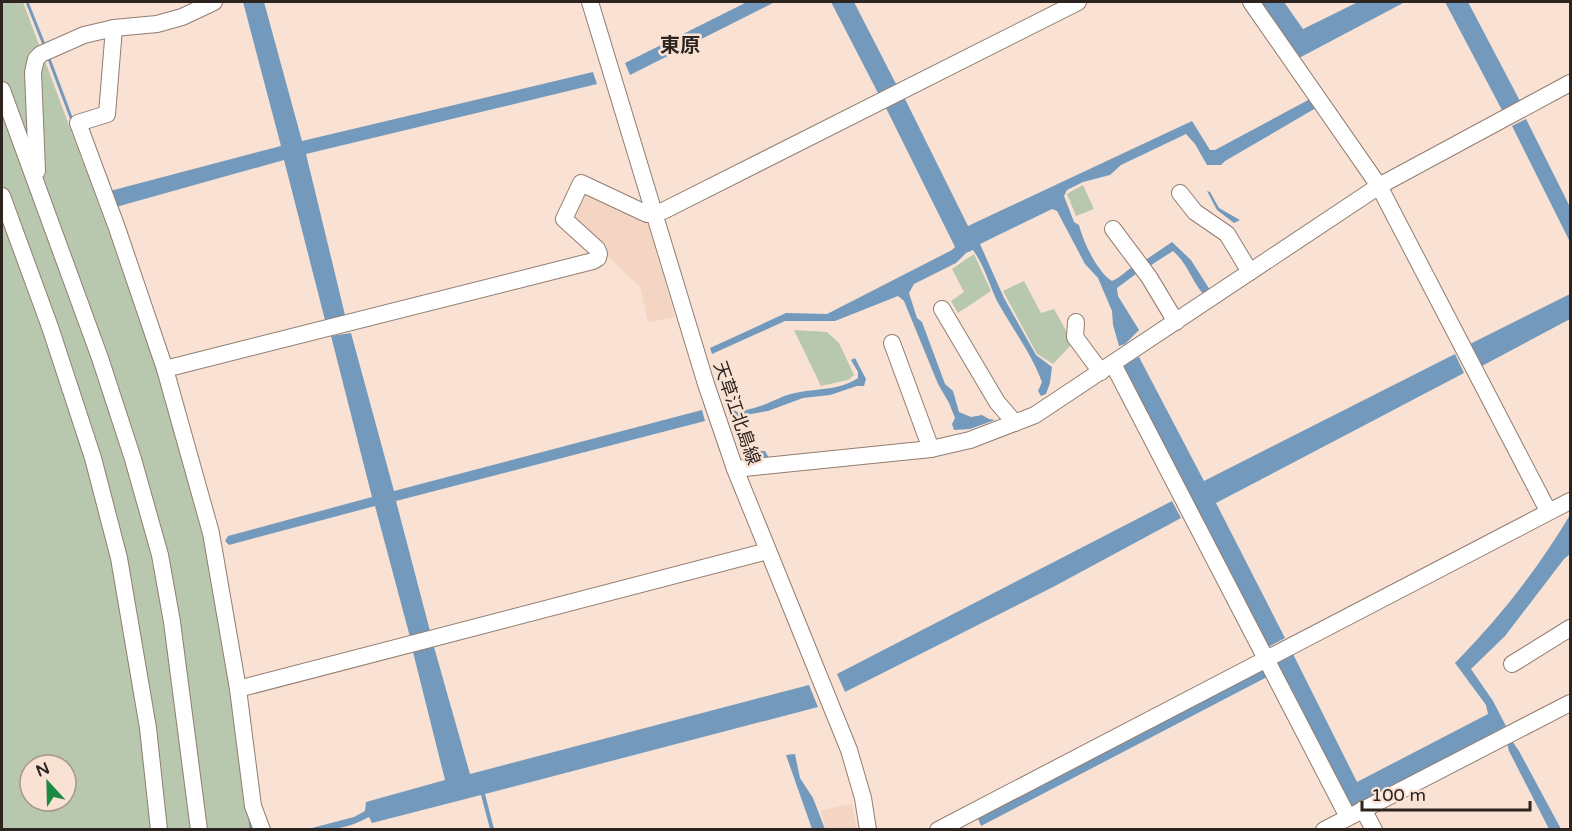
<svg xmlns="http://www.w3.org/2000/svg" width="1572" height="831" font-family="'Varela Round','Noto Sans JP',sans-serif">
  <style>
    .built { fill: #f4d5c4 }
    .green { fill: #b7c8ae; fill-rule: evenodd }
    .water { fill: #739abc }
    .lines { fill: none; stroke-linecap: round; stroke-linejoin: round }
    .stream { stroke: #739abc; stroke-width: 3 }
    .minor-casing { stroke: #927d70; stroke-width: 18 }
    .minor { stroke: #fff; stroke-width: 16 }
    .labels { text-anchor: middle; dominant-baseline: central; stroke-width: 5; stroke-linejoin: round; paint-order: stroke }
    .street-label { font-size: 18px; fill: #2d241f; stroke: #f9e2d4 }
    .neighbourhood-label { font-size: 20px; font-weight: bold; fill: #2d241f; stroke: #f9e2d4 }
  </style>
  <rect width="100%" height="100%" fill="#f9e2d4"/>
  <g class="built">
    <polygon points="583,187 646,217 675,317 648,322 640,287 568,218"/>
    <polygon points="852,804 857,829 826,829 821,810"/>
  </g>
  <g class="green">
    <path d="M 2,2 L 23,2 L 110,235 L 158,373 L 203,537 L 254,829 L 2,830 ZM 30,765 L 66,765 L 66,801 L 30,801 Z"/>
    <polygon points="1083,185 1094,209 1076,216 1067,194"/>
    <polygon points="974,254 991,291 958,313 951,301 964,292 952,269"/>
    <polygon points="1024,281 1041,313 1054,309 1073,343 1053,364 1037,354 1003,291"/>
    <polygon points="794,330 827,332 839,343 854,375 848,380 821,386"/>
  </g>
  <g class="water">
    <polygon points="243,2 264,2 302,141 593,72 597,84 306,154 345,315 325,320 284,160 116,207 110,191 281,146"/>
    <polygon points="747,2 775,2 630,75 625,63"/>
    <polygon points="831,2 854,2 896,84 878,93"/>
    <polygon points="1259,2 1284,2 1303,29 1358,2 1405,2 1299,58"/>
    <polygon points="1445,2 1468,2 1521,103 1503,112"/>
    <path d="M 904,97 L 968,226 L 1192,121 L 1210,150 L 1215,150 L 1310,99 L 1316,108 L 1225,161 L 1221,165 L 1207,165 L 1195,144 L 1186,134 L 1121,165 L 1110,175 L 1083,182 L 1067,190 L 1064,196 L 1074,222 L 1079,225 C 1083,241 1097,272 1112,281 C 1122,277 1125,270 1137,265 L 1140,271 L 1117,288 L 1118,296 L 1139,330 L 1125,344 L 1119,346 L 1113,325 L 1112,311 L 1098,278 L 1085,264 L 1057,211 L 1052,209 L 980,244 L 1004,298 L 1036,355 L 1052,367 L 1050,383 L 1046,394 L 1041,396 L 1038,391 L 1042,382 C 1031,353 1012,328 997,301 C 989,284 984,265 973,250 L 966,253 L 956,263 L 914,284 L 909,293 L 917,318 L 922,322 L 945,384 L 953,391 L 959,412 L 971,417 L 982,415 L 989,419 L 995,420 L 970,429 L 954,430 L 952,424 L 955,418 L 949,403 L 938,384 L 904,301 L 898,296 L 835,321 L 785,321 L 712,354 L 710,348 L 786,313 L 827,314 L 952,250 L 955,247 L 886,108 Z"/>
    <polygon points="1526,119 1570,207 1570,242 1512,126"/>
    <polygon points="1207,191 1210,192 1219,208 1240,220 1234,223 1217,210"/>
    <path d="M 1172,242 L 1191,260 L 1210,290 L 1204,295 C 1191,280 1188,264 1173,251 L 1148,267 L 1144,261 Z"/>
    <polygon points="1570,294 1570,319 1480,367 1468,345"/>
    <polygon points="351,333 394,491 702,410 705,421 396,501 430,631 410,637 375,506 229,545 225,541 228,536 372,497 331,336"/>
    <polygon points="1455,354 1464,373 1216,503 1285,638 1268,647 1128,380 1124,365 1139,357 1204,481"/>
    <path d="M 855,358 L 866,379 L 864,386 L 857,386 L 830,395 L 803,398 L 768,411 L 739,416 L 736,418 L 748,450 L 765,451 L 769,458 L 747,460 L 730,413 L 731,408 L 737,412 C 744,410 752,409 760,406 C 771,403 783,395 795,393 C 817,388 838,391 858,378 L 858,372 L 851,360 Z"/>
    <polygon points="1172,501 1181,518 1053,587 845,692 837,674"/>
    <path d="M 1570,515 L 1570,554 L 1564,559 L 1505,636 L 1471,669 L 1493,701 L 1506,726 L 1350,808 L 1277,663 L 1293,654 L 1357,782 L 1488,714 L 1486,705 L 1455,663 C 1499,618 1538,569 1570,515 Z"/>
    <path d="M 434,647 L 470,774 L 809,685 L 818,707 L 485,794 L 494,829 L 490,829 L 481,795 L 372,823 L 369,817 C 347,829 333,830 308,829 L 354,817 L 365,811 L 366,802 L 445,780 L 413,652 Z"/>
    <polygon points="1262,667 1267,677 981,826 977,816"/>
    <polygon points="1512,741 1519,751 1561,829 1549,829 1509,751 1507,743"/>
    <polygon points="795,754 800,778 813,798 825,829 812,829 786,755"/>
  </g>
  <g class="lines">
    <g class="stream">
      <polyline points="27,2 45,47"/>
      <polyline points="48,56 72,120"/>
      <polyline points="250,819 251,830"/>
    </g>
    <defs>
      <g id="minor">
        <polyline points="590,2 706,384 735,469 849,750 863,798 868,830"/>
        <polyline points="1251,2 1379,186 1545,505 1550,510"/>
        <polyline points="114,28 107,114 78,123 117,228 165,369 211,533 238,689 253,806 262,830"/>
        <polyline points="2,90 100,358 133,459 160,555 172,622 199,830"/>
        <polyline points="37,171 33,72 36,59 41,54 84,35 114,28 157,24 182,17 214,2"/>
        <polyline points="1180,193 1195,212 1227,234 1250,272"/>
        <polyline points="2,196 50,327 93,458 119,558 148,728 159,830"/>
        <polyline points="1113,229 1149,277 1176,322"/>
        <polyline points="942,309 997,402 1015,423"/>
        <polyline points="1076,322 1075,337 1101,372"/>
        <polyline points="892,343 931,449"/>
        <polyline points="1113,364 1348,817"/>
        <polyline points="165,369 593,261 598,258 599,254 597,249 564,219 581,183 647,214 663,211 1078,2"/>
        <polyline points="735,469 931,449 970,440 1035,415 1379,186 1570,83"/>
        <polyline points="1512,664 1570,628"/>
        <polyline points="238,689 768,551"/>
        <polyline points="1363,809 1374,830"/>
        <polyline points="938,830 1570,501"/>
        <polyline points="1324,830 1570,703"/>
      </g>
    </defs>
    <use href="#minor" class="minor-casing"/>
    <use href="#minor" class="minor"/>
  </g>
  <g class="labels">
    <g class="street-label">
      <text transform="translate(737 413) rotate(71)">天草江北島線</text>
    </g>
    <g class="neighbourhood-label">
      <text x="680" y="46">東原</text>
    </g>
  </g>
  <rect width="1572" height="831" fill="none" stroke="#2d241f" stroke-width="6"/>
  <g transform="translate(48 783) rotate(338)"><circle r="28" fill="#f9e2d4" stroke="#a7968c" stroke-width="1.5"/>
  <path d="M0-4.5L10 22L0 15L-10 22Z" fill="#1c8941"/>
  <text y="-9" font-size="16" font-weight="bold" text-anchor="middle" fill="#2d241f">N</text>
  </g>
  <path d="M1362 801v9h168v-9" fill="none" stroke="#2d241f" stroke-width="3"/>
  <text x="1371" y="801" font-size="18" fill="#2d241f" stroke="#f9e2d4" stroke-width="4.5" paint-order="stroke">100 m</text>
</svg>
